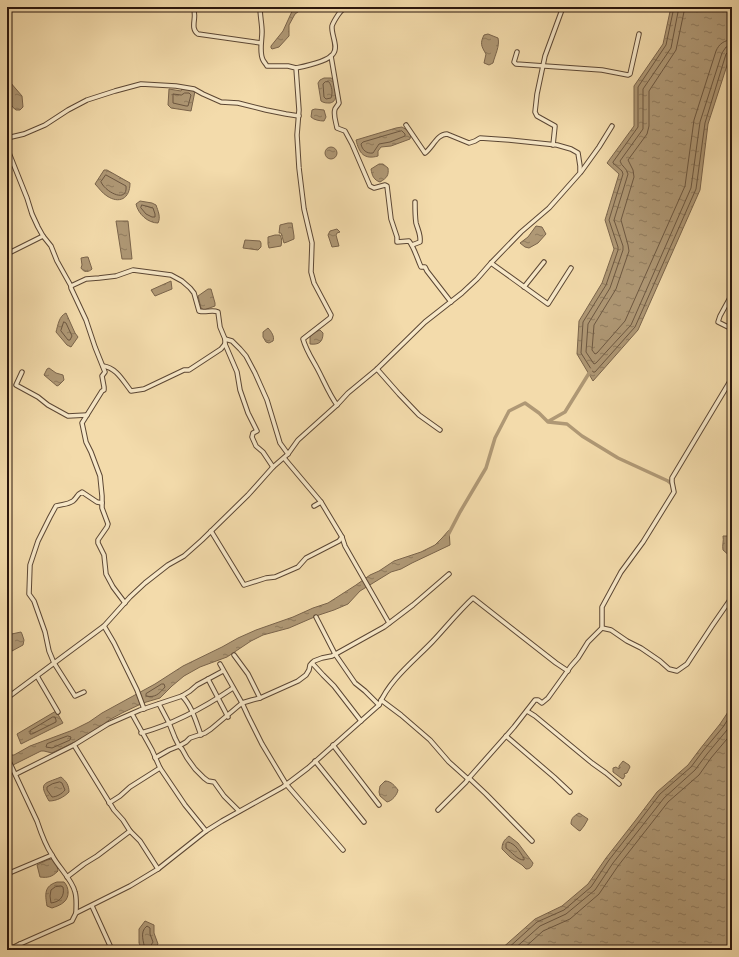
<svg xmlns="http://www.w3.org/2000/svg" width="739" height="957" font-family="'Libre Bodoni',serif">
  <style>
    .water { fill: url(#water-ripples); stroke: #7a644b }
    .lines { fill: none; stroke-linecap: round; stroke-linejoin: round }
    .shore { stroke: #6c5741; stroke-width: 1 }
    .canal { stroke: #af9875; stroke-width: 3.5 }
    .minor-casing { stroke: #5c4734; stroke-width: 5.5 }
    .minor { stroke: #f7e8c8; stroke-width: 3.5 }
  </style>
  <defs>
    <pattern id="water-ripples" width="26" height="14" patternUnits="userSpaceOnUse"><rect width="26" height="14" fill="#af9875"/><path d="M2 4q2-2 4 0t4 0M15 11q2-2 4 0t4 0" fill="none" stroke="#8f7b5e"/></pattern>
  </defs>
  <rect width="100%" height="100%" fill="#f3dbab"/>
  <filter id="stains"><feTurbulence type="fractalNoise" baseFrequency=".005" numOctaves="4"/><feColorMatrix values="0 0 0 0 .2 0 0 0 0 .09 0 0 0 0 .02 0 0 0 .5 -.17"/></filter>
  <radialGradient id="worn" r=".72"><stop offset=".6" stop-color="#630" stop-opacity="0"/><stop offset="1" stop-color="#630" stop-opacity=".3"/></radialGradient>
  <g class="water">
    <polygon points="294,7 305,7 295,14 289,25 289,36 279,47 272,49 271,48 271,46 283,31"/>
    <polygon points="671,7 732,7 732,50 708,124 700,190 638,330 593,381 577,354 579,321 602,283 614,249 605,220 619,174 607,163 634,126 634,86 663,44"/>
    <path d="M 488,34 L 498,38 C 500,46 495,55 493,63 L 489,65 L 484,63 L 486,54 C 481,46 480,43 484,35 Z"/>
    <path d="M 324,78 L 331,78 L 333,79 C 335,86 340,101 330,103 C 326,103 324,103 321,101 L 318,83 L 320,80 Z"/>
    <path d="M 7,80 L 10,82 L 22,96 L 23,107 L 20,110 L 16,110 C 6,103 7,91 7,80 Z"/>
    <polygon points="169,89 181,91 182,89 187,89 195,91 191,111 171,108 168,105"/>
    <path d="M 315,109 L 324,110 L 326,117 L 324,121 C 320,121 314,120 311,117 L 312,110 Z"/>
    <path d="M 402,127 L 407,130 L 411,134 L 410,139 L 391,146 L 381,147 L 378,151 L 378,156 C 364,160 359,153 356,140 L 396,128 Z"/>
    <circle cx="331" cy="153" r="6"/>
    <path d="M 379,164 L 383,164 L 388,168 C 389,175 387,178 380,182 C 374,180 372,176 371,169 Z"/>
    <path d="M 104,170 L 107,170 L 130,183 C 130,199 119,204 107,196 C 102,193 99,188 95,184 Z"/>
    <path d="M 140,201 L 152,203 L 156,205 C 158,211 161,217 158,223 C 148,223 138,214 136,204 Z"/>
    <polygon points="116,221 128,221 132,259 122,259"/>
    <polygon points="288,223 292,223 294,236 294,239 287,242 284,243 281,233 279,233 280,225"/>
    <polygon points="536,226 542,227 546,234 538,243 529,248 525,247 520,243 528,237"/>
    <polygon points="337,229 340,232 337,233 336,235 339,246 332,247 328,235 330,231"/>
    <path d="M 275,235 L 280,235 C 282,238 282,242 281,246 L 269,248 L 268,244 L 268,237 Z"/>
    <polygon points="245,240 260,241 261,243 261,247 258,250 243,248"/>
    <path d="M 86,257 L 88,257 L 92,269 C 89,272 84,273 81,268 L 82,265 L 81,258 Z"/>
    <polygon points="171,281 172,289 155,296 151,290"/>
    <polygon points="208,289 211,289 215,303 215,306 204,310 201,308 198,296"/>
    <path d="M 66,313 L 75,333 L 78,337 L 71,347 L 67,345 L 56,332 C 58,325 59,316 66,313 Z"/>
    <path d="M 268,328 C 271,331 275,337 273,341 L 269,343 L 266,342 L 263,337 L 263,332 Z"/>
    <path d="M 320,330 L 323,333 C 323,342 319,345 310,344 L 310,337 L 311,334 Z"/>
    <polygon points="49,368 56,373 63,375 64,380 59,385 57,386 44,375 47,369"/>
    <polygon points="449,530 450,545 412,563 401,569 391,572 360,591 348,604 334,610 319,615 289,628 263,635 251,641 227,657 200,667 184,676 172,686 160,698 143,703 122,713 109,720 102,726 77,741 52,753 44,751 41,751 7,768 7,755 14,755 30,746 73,730 89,722 102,713 155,684 183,666 222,647 238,638 256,630 293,617 313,608 328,603 356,585 370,575 379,571 394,561 421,552 435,545 442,538"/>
    <path d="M 723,536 L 728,536 L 732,538 L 732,558 L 723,550 C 722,545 724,541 723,536 Z"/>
    <polygon points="21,632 22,634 24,640 23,645 12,651 7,644 7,635"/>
    <polygon points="732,706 732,950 500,950 535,919 562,906 588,884 606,858 635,821 657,792 688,765 700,749 720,724"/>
    <polygon points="56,711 63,723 21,744 17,734"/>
    <polygon points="623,761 629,765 630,767 627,773 624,774 625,776 623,779 621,778 613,772 613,768 616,767 619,769 619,766"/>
    <path d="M 61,777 C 66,781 69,785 69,792 C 64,797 57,801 49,801 C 38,782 44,784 61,777 Z"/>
    <path d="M 385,781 C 391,781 395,786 398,790 C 397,795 392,801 387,802 L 380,796 L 379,792 L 380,786 Z"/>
    <path d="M 579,813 L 588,819 L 584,826 L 580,831 L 578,830 L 571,824 C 571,818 574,816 579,813 Z"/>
    <path d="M 509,836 L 518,843 L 533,863 C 532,867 530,869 526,869 L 522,865 L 510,857 L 502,849 C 502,843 504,840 509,836 Z"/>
    <path d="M 52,859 C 57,863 57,866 58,871 C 52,877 48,878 40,877 L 37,865 L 47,860 Z"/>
    <path d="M 57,882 L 64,882 C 69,887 70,897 64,902 C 61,905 55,907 52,908 L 47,906 C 45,894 44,886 57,882 Z"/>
    <polygon points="145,921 154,925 154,933 158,944 153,950 142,950 139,943 139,929"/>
  </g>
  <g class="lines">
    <g class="shore">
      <polyline points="674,7 666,45 638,87 638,127 613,162 613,163 622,171 623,174 609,220 618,247 618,250 606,285 583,322 581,353 593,372 595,372 635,327 696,189 705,123 726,54 728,52 732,51"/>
      <path d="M 679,7 L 671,48 L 643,89 L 643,129 L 620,161 C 621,166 627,168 628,174 L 614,220 L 623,246 L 623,250 L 610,288 L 588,324 L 586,352 L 594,364 L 596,363 L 631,325 L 691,188 L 700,122 L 722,53 L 726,47 L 732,46"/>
      <path d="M 685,7 L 676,50 L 649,91 L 649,126 L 647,134 L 628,160 L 633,170 L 634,177 L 621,220 L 628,245 L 629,251 L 616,289 L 594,325 L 592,350 L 595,354 L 597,353 L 625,321 L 685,186 L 694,120 L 716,51 C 719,44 724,40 732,40"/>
      <path d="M 329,82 C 332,86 333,93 331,98 L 326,99 L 324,97 L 323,84 L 325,82 Z"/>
      <polygon points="185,93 189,93 191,95 188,106 186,106 173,103 173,94 181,95"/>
      <path d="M 402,131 L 405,134 L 405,136 L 390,142 L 379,144 L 373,153 C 367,154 362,150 361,144 L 363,142 L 397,132 Z"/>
      <path d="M 106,175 L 126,186 C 128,204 105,192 101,182 Z"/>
      <polygon points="142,205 153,208 155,214 155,217 152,217 146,214 141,208"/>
      <polygon points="64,322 66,323 72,336 70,340 68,340 61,331"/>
      <path d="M 162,684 L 164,684 L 165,687 C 159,694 155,698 146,696 L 146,694 Z"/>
      <polygon points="53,717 55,717 56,720 56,722 32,734 30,734 30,731"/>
      <polygon points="68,736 71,737 70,740 52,748 46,747 47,744"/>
      <path d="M 60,782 L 62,783 L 65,790 C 62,794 56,797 52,797 L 47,790 L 47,787 L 52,784 Z"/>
      <path d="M 508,842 C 516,844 519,851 524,858 L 524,860 C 517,860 512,852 506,848 L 506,844 Z"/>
      <path d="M 61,886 L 63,887 C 65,896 60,902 51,903 L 50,896 L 51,890 L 55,887 Z"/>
      <path d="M 145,950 C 144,942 139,932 147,926 L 150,928 L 150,934 L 153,942 L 150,947 L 150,950"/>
      <polyline points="506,950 537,922 564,910 591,887 609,860 638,823 660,794 691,767 703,751 723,727 732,713"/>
      <polyline points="513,950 540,926 566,914 595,890 613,863 642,826 664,798 695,770 707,754 727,730 732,722"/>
      <polyline points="522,950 543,931 570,919 599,894 618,866 668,802 699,775 711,758 732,733"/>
    </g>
    <g class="canal">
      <polyline points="549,421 565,412 591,370"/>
      <polyline points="447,537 460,512 486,468 495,438 509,411 525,403 539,413 548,422 567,424 582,436 618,458 668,481 672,484"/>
    </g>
    <defs>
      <g id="minor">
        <polyline points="105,7 108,7"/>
        <path d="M 191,7 L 193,8 C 198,16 189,28 198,34 L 261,43"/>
        <path d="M 260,7 C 260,16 262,24 262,32 C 262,41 259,52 263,60 C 264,62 266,64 267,66 L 288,66 L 296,68 L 299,110 L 297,135 L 299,168 L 304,209 L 312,243 L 311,272 L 314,283 L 331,315 L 330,318 L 303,339 C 306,350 312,359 317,368 C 324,381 329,394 337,405"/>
        <polyline points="517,52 514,62 516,64 602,70 628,75 630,74 639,34"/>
        <path d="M 331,56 L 339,103 C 338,105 336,107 335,109 C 333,115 336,122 337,128 L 345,131 L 352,144 L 370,186 L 374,188 L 385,185 L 387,186 L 391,219 L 397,237 L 397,242 L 409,241 C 414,247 417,258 421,267 L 425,267 L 427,271 L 451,302"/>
        <path d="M 296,68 C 306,66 327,62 333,54 C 339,47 331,35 332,26 C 333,23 336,18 338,15 C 340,12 343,8 347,7"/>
        <polyline points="7,138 24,134 45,125 68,110 87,100 115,91 141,84 176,86 194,89 203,94 221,102 238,103 266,110 286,114 299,116"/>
        <polyline points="553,145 555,126 537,116 535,112 537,94 545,56 563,7"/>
        <polyline points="7,148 27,198 32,214 38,227 43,236 51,246 57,261 71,286 71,288 86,320 95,347 105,372 102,376 104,387 104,390 102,391 82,423 86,442 91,452 100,476 102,496 102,508 108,524 107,527 98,540 98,543 104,555 106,574 113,587 125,603"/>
        <polyline points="581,172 599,147 612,126"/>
        <path d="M 412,245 L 420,242 C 421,235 418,230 416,223 C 415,216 415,209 415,202"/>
        <polyline points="7,254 43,236"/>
        <polyline points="491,263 548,304 571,268"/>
        <path d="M 71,286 L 86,279 L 99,278 L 116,276 L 133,270 L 171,275 L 182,281 L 190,288 L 194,293 L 199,311 C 206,313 212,309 218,312 L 220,327 L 225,339 L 225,344 L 221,349 L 189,370 L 184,370 L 144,389 L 131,391 C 123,381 117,368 103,366"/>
        <polyline points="524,287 544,262"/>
        <polyline points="732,294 720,316 718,322 732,329"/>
        <polyline points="225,339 232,341 240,349 246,356 255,373 267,400 280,443 288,454"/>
        <polyline points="225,344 237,372 240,390 248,413 257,431 253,433 252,437 256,446 263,452 273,467"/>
        <polyline points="377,369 399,394 419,415 440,430"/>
        <polyline points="22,372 16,385 38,397 48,405 68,416 87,415"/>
        <polyline points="284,458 321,502 342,537 345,546 389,623"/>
        <polyline points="314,506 321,502"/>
        <polyline points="211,531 244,585 266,578 275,577 298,567 306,558 339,541 342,537"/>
        <polyline points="316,617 335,654 355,683 365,691 379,705"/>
        <polyline points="104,626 114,643 137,690 144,709"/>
        <polyline points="602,628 611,630 627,641 641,648 660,661 669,669 677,671 687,664 712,626 732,597"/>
        <polyline points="234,655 248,674 260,698"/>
        <polyline points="312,663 323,675 334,686 361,721"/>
        <polyline points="220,664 242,703 248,716 262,744 286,784 343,850"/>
        <polyline points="37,676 58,712"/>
        <polyline points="208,679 228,717"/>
        <path d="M 84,692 L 75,696 L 54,663 L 49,651 L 45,632 L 34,601 L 29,594 L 30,565 L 38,541 L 50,517 L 56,506 C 62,504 67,505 73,501 C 77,498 77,494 82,492 L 97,502 L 102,503"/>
        <path d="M 182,696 C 192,706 196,722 201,735"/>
        <path d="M 7,698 L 104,626 L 130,597 L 145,583 L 168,565 L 184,556 L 202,540 L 248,495 L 273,467 L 288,454 L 298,440 L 337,405 L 348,393 L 377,369 L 425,322 L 462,293 L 477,279 L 491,263 L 521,232 L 549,208 L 580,173 L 580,166 L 578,153 L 571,149 L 557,145 L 509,140 L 480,138 L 475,141 L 469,143 L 447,134 C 437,134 433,147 425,153 L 406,125"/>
        <polyline points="381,700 401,715 430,740 449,762 468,779 469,778 514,727 535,700 538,700 542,703 548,698 571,666 578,658 588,642 602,628 602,607 621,572 643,542 674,492 672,482 672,478 732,378"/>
        <polyline points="159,704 169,723 175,738 179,746 182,749 187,758 195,769 204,778 208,781 214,782 224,796 239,811"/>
        <polyline points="527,711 535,716 592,763 606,773 619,784"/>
        <polyline points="132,714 152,750 160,768 185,805 206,831"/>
        <path d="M 141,733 C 174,724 205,707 233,688"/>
        <polyline points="506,736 554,777 570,792"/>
        <polyline points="74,745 114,810 123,820 130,831 140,841 158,869"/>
        <polyline points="333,745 379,805"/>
        <path d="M 7,757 L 37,821 C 41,833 45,845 52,855 C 58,867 72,879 75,892 C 77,899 76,906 76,913"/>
        <polyline points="155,758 169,750 179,746 186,742 190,738 205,733 211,729 242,703 252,700 260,698 298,681 306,675 309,670 310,665 314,661 322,658 332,656 384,627 413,605 449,574"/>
        <polyline points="315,761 364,822"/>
        <polyline points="16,774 74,745 108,724 140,710 182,696 190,691 197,685 223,671"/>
        <polyline points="469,778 486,794 532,841"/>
        <polyline points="109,803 120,796 130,787 160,768"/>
        <polyline points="438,810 466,782 468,779"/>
        <polyline points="7,874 52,855"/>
        <polyline points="67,877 84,864 97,856 130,831"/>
        <polyline points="92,906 112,950"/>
        <polyline points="20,944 23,950"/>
        <path d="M 8,950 L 20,944 L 72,921 L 76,913 L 130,886 L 158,869 L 206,831 L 222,821 L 283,787 L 308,768 L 379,705 C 390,679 414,661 433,641 C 446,627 459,611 473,598 L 556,663 L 568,671"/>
      </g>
    </defs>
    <use href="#minor" class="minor-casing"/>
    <use href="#minor" class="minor"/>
  </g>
  <rect width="739" height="957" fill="none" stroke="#f3dbab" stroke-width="24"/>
  <rect x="8" y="8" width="723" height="941" fill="none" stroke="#2a160d" stroke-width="2"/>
  <rect x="12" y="12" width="715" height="933" fill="none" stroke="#2a160d"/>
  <rect width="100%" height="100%" filter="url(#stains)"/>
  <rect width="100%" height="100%" fill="url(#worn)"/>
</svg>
